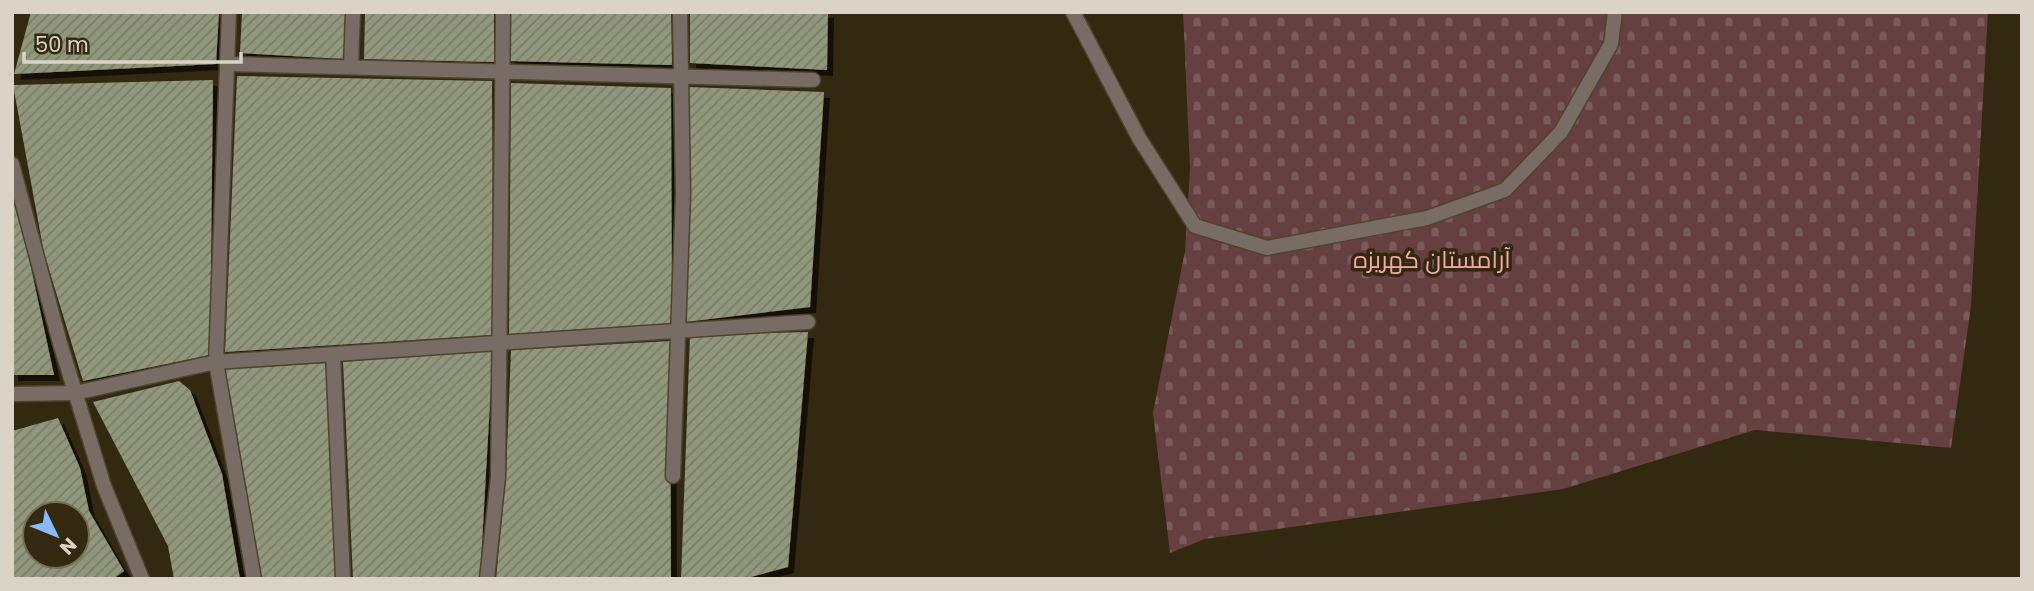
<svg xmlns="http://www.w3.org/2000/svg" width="2034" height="591" font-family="Poppins,Cairo,sans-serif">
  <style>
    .cemetery { fill: url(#cemetery-stones) }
    .building { fill: url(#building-hatch); fill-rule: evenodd; filter: url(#shadow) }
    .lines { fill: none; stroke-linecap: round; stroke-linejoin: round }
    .minor-casing { stroke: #4e442d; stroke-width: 17 }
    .minor { stroke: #786c65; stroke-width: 14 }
    .labels { text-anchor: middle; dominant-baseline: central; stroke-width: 7; stroke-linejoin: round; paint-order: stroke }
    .park-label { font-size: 24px; fill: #f7a8ab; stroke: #332810 }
  </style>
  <defs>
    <pattern id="cemetery-stones" width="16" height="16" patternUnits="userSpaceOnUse" patternTransform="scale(1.75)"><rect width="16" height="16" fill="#663f41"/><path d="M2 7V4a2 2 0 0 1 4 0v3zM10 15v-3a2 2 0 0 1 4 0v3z" fill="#7b5a5b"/></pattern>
    <pattern id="building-hatch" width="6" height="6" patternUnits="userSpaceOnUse" patternTransform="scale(1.75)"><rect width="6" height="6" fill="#90977b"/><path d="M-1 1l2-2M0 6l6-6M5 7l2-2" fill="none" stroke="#797d68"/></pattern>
    <filter id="shadow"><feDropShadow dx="6" dy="6" stdDeviation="0" flood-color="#0009"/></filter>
  </defs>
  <rect width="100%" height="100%" fill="#332810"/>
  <polygon class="cemetery" points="1183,12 1988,12 1971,306 1951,448 1755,430 1563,489 1205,539 1170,553 1153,413 1185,251 1190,168"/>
  <g class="building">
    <polygon points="31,12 219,12 216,64 14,74"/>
    <polygon points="242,12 346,12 345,59 240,53"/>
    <polygon points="365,12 494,12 494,62 364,59"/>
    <polygon points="511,12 671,12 672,65 508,61"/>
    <polygon points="690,12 828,12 827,70 690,63"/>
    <polygon points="237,76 492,81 493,335 225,352"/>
    <polygon points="213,80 210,355 83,381 44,253 13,85"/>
    <polygon points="511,83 671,88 672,324 509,334"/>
    <polygon points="689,87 824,92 810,307 685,322"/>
    <polygon points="12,190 19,212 54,375 12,375"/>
    <polygon points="808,332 788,567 743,579 681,579 690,335"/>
    <polygon points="670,341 671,579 496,579 506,475 511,350"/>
    <polygon points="493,349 480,579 353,579 343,362"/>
    <polygon points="328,363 336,579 262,579 223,369"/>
    <polygon points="179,381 190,390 222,474 240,579 174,579 168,546 93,402"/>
    <path d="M 58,418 L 80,468 L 89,511 L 124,571 L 113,579 L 12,579 L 12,431 ZM 35,514 L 77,514 L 77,556 L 35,556 Z"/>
  </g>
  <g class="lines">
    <defs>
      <g id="minor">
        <polyline points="229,12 216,362 808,322"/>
        <polyline points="1073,12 1139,138 1195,226 1267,248 1427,218 1505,190 1561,132 1611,44 1615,12"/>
        <polyline points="227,64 813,80"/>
        <polyline points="351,66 353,12"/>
        <polyline points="12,164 60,343 104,486 142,579"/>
        <polyline points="333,354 343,579"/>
        <polyline points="12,394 75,393 216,362 254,579"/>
        <polyline points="673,476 683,194 680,12"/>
        <polyline points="487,579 498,477 503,12"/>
      </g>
    </defs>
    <use href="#minor" class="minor-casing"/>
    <use href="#minor" class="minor"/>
  </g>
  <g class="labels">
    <g class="park-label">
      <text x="1432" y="259">آرامستان کهریزه</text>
    </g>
  </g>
  <rect width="2034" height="591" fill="none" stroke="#dbd4c6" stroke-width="28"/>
  <g transform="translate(56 535) rotate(133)"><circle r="33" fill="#332810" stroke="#766d59" stroke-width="2"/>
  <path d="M0-5L12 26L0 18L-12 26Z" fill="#8bbafc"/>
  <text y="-10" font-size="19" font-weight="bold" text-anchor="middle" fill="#dbd4c6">N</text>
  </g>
  <path d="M24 52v10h217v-10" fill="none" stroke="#dbd4c6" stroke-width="3.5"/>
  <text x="35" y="52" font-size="21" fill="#dbd4c6" stroke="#332810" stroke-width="5" paint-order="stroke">50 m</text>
</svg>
